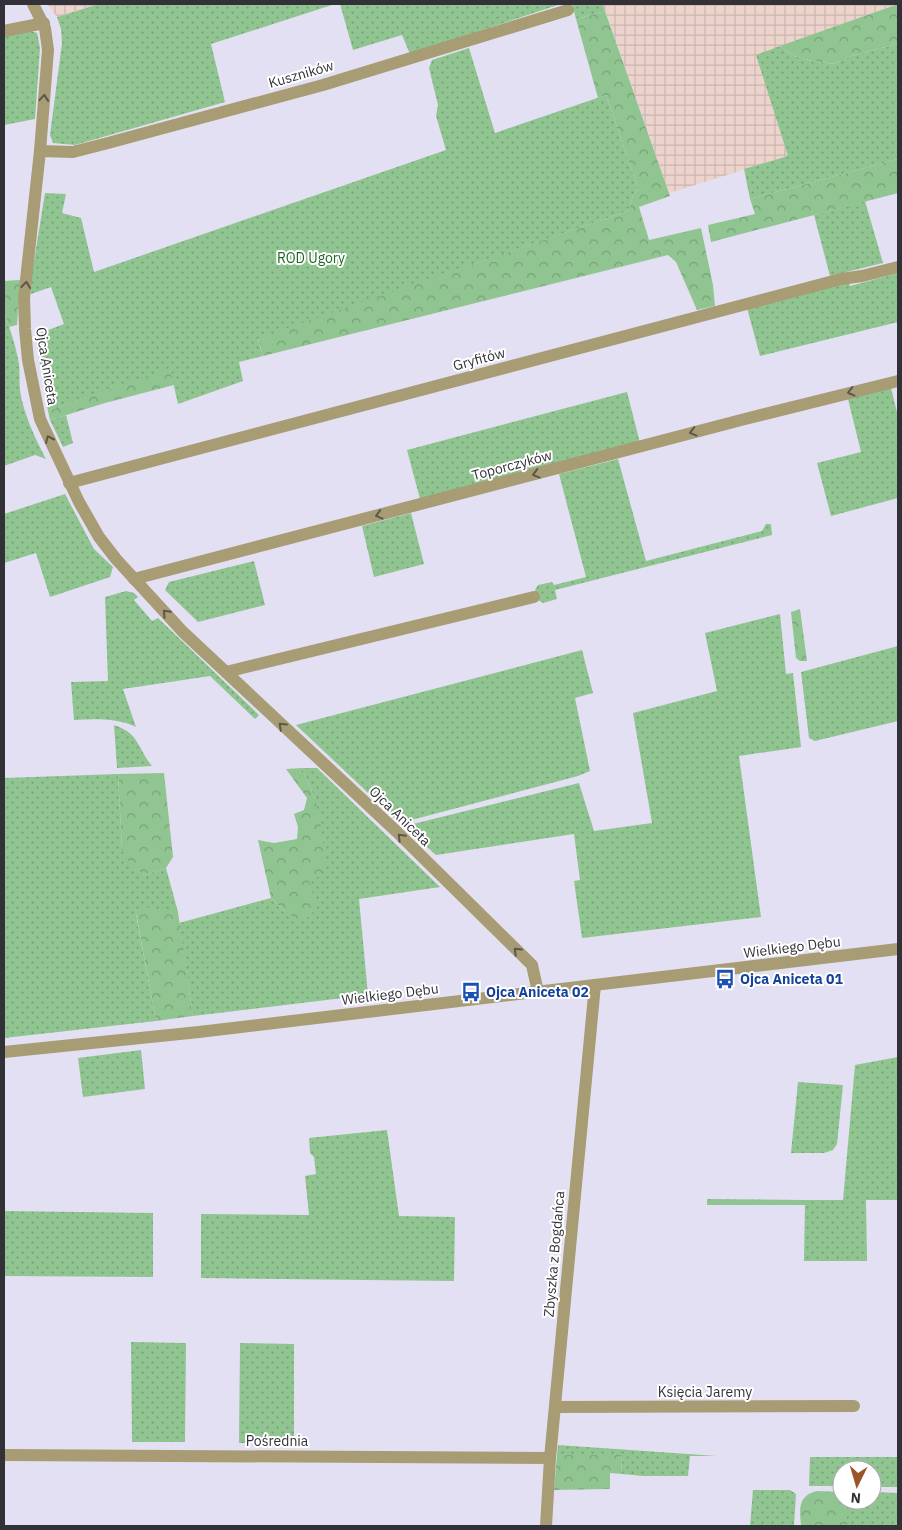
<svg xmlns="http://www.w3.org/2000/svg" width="902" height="1530" font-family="'IBM Plex Sans',sans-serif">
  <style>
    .industrial { fill: url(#industrial-grid) }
    .grass { fill: url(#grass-dots) }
    .forest { fill: url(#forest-crowns) }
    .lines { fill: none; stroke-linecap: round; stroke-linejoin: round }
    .street { stroke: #a79c73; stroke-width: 12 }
    .oneway { stroke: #5c564d }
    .labels { text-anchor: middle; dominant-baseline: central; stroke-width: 4; stroke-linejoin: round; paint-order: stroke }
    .street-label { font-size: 14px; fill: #333138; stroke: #fff }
    .park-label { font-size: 14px; fill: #1d6925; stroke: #fff }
    .transit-label { font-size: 14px; font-weight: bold; fill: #164399; stroke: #fff; text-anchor: start }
  </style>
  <defs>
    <pattern id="industrial-grid" width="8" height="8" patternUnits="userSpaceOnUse" patternTransform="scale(1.25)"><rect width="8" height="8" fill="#ecd3cb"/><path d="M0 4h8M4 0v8" fill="none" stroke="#cbb6af"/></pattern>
    <pattern id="grass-dots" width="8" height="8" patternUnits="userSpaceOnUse" patternTransform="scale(1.25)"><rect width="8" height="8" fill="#90c591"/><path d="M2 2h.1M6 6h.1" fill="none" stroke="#76a177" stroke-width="1.8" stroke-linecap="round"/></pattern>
    <pattern id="forest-crowns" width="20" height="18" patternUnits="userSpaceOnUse" patternTransform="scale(1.25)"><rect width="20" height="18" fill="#90c591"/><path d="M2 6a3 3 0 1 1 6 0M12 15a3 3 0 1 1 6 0" fill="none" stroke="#76a177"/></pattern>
  </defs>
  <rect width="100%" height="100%" fill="#e4e0f3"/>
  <g class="industrial">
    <polygon points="47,4 99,4 57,17"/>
    <polygon points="603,4 897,4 757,55 788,156 669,193"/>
  </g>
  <g class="grass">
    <polygon points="99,4 335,4 211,44 225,102 75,145 53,143 50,135 62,43 61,29 57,17"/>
    <polygon points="340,4 561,4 410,54 402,35 353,50"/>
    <polygon points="572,4 603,4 605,11 576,19"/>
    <polygon points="31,31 37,33 40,48 35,119 4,125 4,36"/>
    <polygon points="898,41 898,159 750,199 744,169 788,156 756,55 780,46 794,56 812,61 834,64 851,56 893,45"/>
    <polygon points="469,48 495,133 606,95 638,188 633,196 628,211 258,339 263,356 239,362 243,381 178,404 170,369 48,411 35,335 64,324 51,287 31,294 31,280 45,193 66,194 62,213 81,218 94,272 446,150 436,116 438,105 429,68 432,60"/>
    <polygon points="865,201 883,263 830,276 814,215"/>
    <polygon points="898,273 898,322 760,356 747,308 848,281 850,286"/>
    <path d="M 4,312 C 10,329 16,346 19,364 C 20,373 19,382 20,391 C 24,415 35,438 46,459 L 35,455 L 4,466 Z"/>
    <polygon points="891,388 898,416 898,498 831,516 817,463 861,452 848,399"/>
    <polygon points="627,392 640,443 420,499 407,450"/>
    <polygon points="66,415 73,443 63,447 50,420"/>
    <polygon points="618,459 646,561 762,531 766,524 771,524 772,535 555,590 557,599 543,603 538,600 535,590 538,585 552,582 554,585 586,577 559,474"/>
    <polygon points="65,494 94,549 113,567 110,577 50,597 36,553 4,563 4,514"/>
    <polygon points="411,513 424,564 374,577 362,526"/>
    <polygon points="254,561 265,605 198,622 165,590 169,582"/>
    <path d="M 126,591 L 134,593 L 138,597 L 134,600 L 152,621 L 158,618 L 259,715 L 255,719 L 210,676 L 123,689 L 136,727 C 116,718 96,719 74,720 L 71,682 L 108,681 L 105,597 Z"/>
    <polygon points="780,614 786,674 793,673 801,747 739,756 761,917 582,938 574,881 580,880 574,834 436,855 408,830 413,824 579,783 594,831 652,823 633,713 717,691 705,633"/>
    <polygon points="898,646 898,721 815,741 809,738 801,672"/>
    <polygon points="582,650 593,693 575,698 590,771 578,776 400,823 296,725"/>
    <path d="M 114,725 C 139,733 137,747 152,766 L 117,768 Z"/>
    <polygon points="302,768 317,768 440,887 359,899 368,995 193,1016 179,923 271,898 285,912 309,881 315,799"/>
    <polygon points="118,774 122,850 144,875 166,868 178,912 136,914 156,1021 4,1038 4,778"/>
    <polygon points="141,1050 145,1089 83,1097 78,1058"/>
    <polygon points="898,1057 898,1200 866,1200 867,1261 804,1261 805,1200 843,1200 855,1065"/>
    <polygon points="798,1082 843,1085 837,1144 833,1150 824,1153 791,1153"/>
    <polygon points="387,1130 399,1216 455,1217 454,1281 201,1278 201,1214 309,1215 305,1176 316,1174 314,1157 310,1153 309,1138"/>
    <polygon points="4,1211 153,1213 153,1277 4,1276"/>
    <polygon points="131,1342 186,1343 185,1442 132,1442"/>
    <polygon points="240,1343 294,1344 294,1443 239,1443"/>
    <polygon points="558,1445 717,1456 690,1456 688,1476 643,1476 622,1474 621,1455 557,1455"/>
    <polygon points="810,1457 898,1457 898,1487 872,1487 872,1470 842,1470 842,1486 809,1486"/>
    <polygon points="753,1490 790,1490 796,1494 794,1526 750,1526"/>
    <polygon points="872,1492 898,1493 898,1526 847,1526 847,1500 872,1500"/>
  </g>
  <g class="forest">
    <polygon points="898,4 898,41 893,45 851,56 834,64 812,61 794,56 780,46"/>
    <polygon points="605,11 670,196 639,207 649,240 701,228 713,285 715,306 697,310 676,262 668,255 263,356 258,338 628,211 633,196 638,188 606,95 598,98 576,19"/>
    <polygon points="898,159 898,193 711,242 708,225 755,214 750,199"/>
    <polygon points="20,280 17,325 9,327 4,312 4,281"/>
    <polygon points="170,368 174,385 105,403 50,420 48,411"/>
    <polygon points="800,609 807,661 800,661 796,658 791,612"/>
    <polygon points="302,768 315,799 322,832 325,868 318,877 309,881 317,908 308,917 299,920 285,912 271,898 258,840 274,843 297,839 298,827 294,814 304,810 307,798 286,769"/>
    <polygon points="164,773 173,857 166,868 144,875 131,865 122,850 118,774"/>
    <polygon points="143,907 178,912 193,1016 156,1021 136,913"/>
    <polygon points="707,1199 805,1200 805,1205 707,1205"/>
    <polygon points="557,1455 621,1455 622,1474 610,1473 610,1489 554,1490"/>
    <path d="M 817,1491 L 842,1492 L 842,1500 L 847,1500 L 847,1526 L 801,1525 C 800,1509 797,1496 817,1491 Z"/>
  </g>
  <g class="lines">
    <g class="street">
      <polyline points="33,4 45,28 48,50 40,151 24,298 25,329 28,360 40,419 79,502 99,537 116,559 183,632 397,832 532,965 538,992"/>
      <polyline points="4,31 44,23"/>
      <polyline points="40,151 73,152 108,143 323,85 568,10"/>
      <polyline points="69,483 841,279 862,276 898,267"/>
      <polyline points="134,579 745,419 898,381"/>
      <polyline points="226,672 534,597"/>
      <polyline points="4,1052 199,1032 898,949"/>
      <polyline points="556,1407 854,1406"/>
      <polyline points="4,1455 550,1458"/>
      <polyline points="546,1526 550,1458 595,985"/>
    </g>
  </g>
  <defs><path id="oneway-chevron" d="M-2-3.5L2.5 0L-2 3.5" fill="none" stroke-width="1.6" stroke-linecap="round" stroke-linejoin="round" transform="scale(1.25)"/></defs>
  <g class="oneway">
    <use href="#oneway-chevron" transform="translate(44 98) rotate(-85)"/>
    <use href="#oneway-chevron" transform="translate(26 285) rotate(-84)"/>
    <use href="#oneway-chevron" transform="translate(851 392) rotate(166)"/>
    <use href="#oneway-chevron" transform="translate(693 432) rotate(165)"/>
    <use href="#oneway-chevron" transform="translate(49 439) rotate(-114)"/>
    <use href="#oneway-chevron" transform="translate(536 474) rotate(165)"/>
    <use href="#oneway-chevron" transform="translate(379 515) rotate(165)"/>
    <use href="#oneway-chevron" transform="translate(166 613) rotate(-133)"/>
    <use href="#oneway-chevron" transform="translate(282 726) rotate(-136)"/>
    <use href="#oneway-chevron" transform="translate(401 837) rotate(-135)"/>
    <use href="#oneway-chevron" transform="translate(517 951) rotate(-136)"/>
  </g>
  <defs>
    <symbol id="bus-bare" viewBox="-9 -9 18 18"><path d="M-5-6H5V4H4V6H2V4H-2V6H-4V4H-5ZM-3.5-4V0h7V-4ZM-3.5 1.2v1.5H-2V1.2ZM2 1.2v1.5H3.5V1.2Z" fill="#1a4fb4" stroke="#fff" stroke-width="2.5" paint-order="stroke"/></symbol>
  </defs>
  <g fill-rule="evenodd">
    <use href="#bus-bare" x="711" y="965" width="28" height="28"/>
    <use href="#bus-bare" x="457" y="978" width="28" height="28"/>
  </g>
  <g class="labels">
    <g class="street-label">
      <text transform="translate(301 74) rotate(-16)">Kuszników</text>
      <text transform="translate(479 359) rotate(-15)">Gryfitów</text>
      <text transform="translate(47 366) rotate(81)">Ojca Aniceta</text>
      <text transform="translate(512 465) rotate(-15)">Toporczyków</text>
      <text transform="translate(400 816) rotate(44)">Ojca Aniceta</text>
      <text transform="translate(792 947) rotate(-7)">Wielkiego Dębu</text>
      <text transform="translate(390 994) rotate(-7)">Wielkiego Dębu</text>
      <text transform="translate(554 1254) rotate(-85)">Zbyszka z Bogdańca</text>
      <text x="705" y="1392">Księcia Jaremy</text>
      <text x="277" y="1441">Pośrednia</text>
    </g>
    <g class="park-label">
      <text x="311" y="258">ROD Ugory</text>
    </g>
    <g class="transit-label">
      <text x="740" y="979">Ojca Aniceta 01</text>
      <text x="486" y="992">Ojca Aniceta 02</text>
    </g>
  </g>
  <rect width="902" height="1530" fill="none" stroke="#333138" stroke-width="10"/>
  <g transform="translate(857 1485) rotate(185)"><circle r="24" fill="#ffffff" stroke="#adadaf"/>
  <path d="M0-4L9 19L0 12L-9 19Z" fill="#9a5529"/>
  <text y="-8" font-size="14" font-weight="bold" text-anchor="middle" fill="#333138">N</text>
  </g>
</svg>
